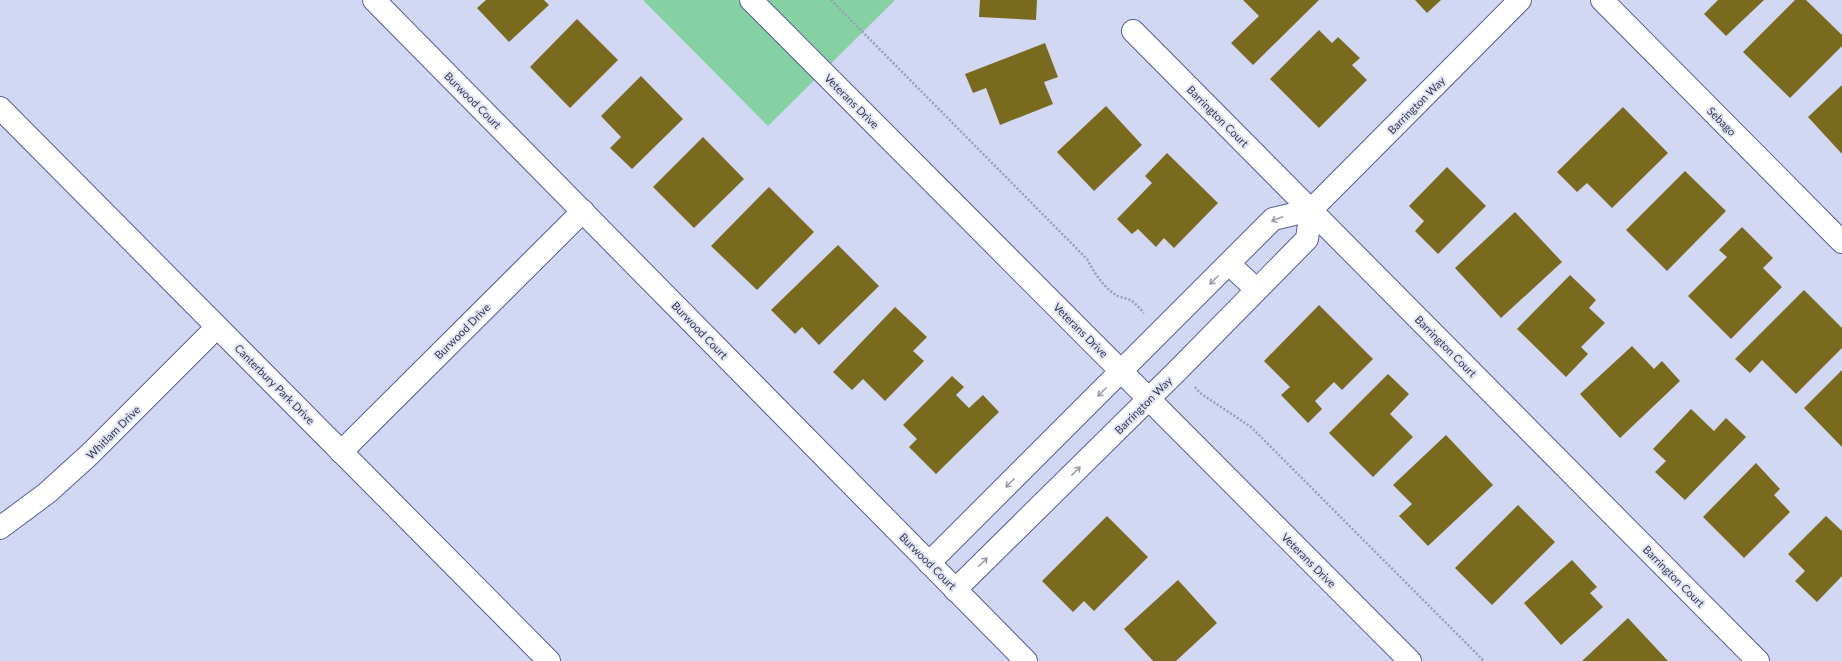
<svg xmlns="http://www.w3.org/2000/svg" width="1842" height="661" font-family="Lato,sans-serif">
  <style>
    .green { fill: #85d1a3 }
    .building { fill: #7a6a1e }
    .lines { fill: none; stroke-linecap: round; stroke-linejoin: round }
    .street-casing { stroke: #575e9b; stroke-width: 24 }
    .secondary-casing { stroke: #575e9b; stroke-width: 24 }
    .path { stroke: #989db9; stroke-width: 2.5; stroke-dasharray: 2 2; stroke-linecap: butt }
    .street { stroke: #fff; stroke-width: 22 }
    .secondary { stroke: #fff; stroke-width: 22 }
    .oneway { stroke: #9a9caa }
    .labels { text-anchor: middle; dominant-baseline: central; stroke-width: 4; stroke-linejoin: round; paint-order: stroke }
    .street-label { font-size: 11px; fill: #343854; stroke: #e2e5f3 }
  </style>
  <rect width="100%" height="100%" fill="#d2d7f3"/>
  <polygon class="green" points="643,0 895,0 768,126"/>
  <g class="building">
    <polygon points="486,0 544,0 549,5 509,42 477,8"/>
    <polygon points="980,0 1037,0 1036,20 979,17"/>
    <polygon points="1243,0 1319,0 1253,65 1231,43 1259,16"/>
    <polygon points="1415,0 1441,0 1427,13"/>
    <polygon points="1718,0 1764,0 1726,36 1704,14"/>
    <polygon points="1795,0 1806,0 1842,35 1842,46 1790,98 1743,52"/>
    <polygon points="577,19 618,60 570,108 530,67"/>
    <polygon points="1319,30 1332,43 1338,37 1360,58 1352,65 1367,80 1319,128 1270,79"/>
    <polygon points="1045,43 1058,77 1044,82 1053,104 1000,125 986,88 973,93 965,74"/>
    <polygon points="641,76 683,119 632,169 610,148 621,137 601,116"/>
    <polygon points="1842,85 1842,154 1808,117"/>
    <polygon points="1106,106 1142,145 1094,191 1057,152"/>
    <polygon points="1623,107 1668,153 1612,208 1587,183 1577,192 1557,172"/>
    <polygon points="703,137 744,179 694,228 653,187"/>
    <polygon points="1167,153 1218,203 1174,248 1164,238 1156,247 1138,229 1132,234 1117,219 1152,183 1145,176"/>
    <polygon points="1447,167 1486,206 1438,254 1415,231 1424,221 1409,206"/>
    <polygon points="1685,171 1726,211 1667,271 1626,230"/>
    <polygon points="769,187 814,232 757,290 711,246"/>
    <polygon points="1515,212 1562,262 1501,318 1455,268"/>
    <polygon points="1742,227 1773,258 1763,268 1782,287 1731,339 1688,296 1727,257 1719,250"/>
    <polygon points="838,245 879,286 819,345 802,327 795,334 771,310"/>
    <polygon points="1570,275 1596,300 1589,308 1605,323 1581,347 1588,354 1566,377 1517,329"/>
    <polygon points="1804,290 1842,328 1842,348 1796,394 1762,360 1750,373 1735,359"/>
    <polygon points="1319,305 1373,359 1342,390 1334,382 1315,401 1322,409 1308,423 1281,395 1290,387 1264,361"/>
    <polygon points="895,307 927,337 913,351 924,361 885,401 863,379 852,390 833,372"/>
    <polygon points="1632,346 1654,369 1662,361 1680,381 1620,438 1580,394"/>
    <polygon points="1842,370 1842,447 1804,408"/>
    <polygon points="1388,374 1409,394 1390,414 1413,437 1373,477 1329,433"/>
    <polygon points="952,376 964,387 956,395 969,408 983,395 999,412 936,474 909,447 917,439 903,425"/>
    <polygon points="1691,409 1714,431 1726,418 1746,437 1685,500 1655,472 1666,461 1653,449"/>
    <polygon points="1446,435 1493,485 1428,546 1399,516 1412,504 1393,485"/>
    <polygon points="1756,463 1780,489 1774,495 1790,512 1744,558 1703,517"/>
    <polygon points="1518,505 1555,542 1492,605 1455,568"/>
    <polygon points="1107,516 1148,557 1094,611 1084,601 1073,612 1042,581"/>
    <polygon points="1826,516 1842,531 1842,576 1817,602 1795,581 1805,571 1788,554"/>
    <polygon points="1572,560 1597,587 1590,593 1603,607 1561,645 1524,603"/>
    <polygon points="1178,580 1217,623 1176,661 1153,661 1124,629"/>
    <polygon points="1628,618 1668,661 1582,661"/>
  </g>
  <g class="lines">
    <defs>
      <g id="street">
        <polyline points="374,0 1026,661"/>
        <polyline points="1602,0 1842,242"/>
        <polyline points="1133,31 1758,661"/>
        <polyline points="0,108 549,661"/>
        <polyline points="1229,264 1256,289"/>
        <polyline points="341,452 583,211"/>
        <polyline points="0,528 47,493 90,454 217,327"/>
        <polyline points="929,563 1273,219 1311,210 1520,0"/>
        <polyline points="955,590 1178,370 1307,239 1311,210"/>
      </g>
      <polyline id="secondary" points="751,0 1410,661"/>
    </defs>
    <use href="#street" class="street-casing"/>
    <use href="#secondary" class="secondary-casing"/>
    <g class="path">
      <path d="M 831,0 L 1087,259 C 1094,272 1103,287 1116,295 C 1119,297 1124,298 1128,299 C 1135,302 1139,308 1144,313"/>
      <polyline points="1195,387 1200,393 1251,427 1484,661"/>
    </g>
    <use href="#street" class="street"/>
    <use href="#secondary" class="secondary"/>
  </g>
  <defs><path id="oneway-shaft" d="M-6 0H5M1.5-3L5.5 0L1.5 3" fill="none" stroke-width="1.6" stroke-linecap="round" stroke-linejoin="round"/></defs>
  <g class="oneway">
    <use href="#oneway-shaft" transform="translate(1277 219) rotate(159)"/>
    <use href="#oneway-shaft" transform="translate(1214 280) rotate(135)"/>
    <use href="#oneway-shaft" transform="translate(1102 392) rotate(135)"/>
    <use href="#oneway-shaft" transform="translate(1076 471) rotate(-45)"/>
    <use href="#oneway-shaft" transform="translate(1010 483) rotate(135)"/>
    <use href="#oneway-shaft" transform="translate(983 562) rotate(-45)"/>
  </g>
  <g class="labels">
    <g class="street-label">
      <text transform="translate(473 100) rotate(45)">Burwood Court</text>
      <text transform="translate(852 101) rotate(45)">Veterans Drive</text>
      <text transform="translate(1416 105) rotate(-45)">Barrington Way</text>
      <text transform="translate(1218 116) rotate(45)">Barrington Court</text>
      <text transform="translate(1722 121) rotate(45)">Sebago</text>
      <text transform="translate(700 330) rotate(46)">Burwood Court</text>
      <text transform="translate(1081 330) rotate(45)">Veterans Drive</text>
      <text transform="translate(462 331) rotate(-45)">Burwood Drive</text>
      <text transform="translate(1446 346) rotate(45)">Barrington Court</text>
      <text transform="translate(275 384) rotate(45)">Canterbury Park Drive</text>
      <text transform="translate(1143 405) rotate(-45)">Barrington Way</text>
      <text transform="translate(113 432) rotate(-45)">Whitlam Drive</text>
      <text transform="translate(1309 560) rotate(45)">Veterans Drive</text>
      <text transform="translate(928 561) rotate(45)">Burwood Court</text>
      <text transform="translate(1674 576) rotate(45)">Barrington Court</text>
    </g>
  </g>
</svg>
